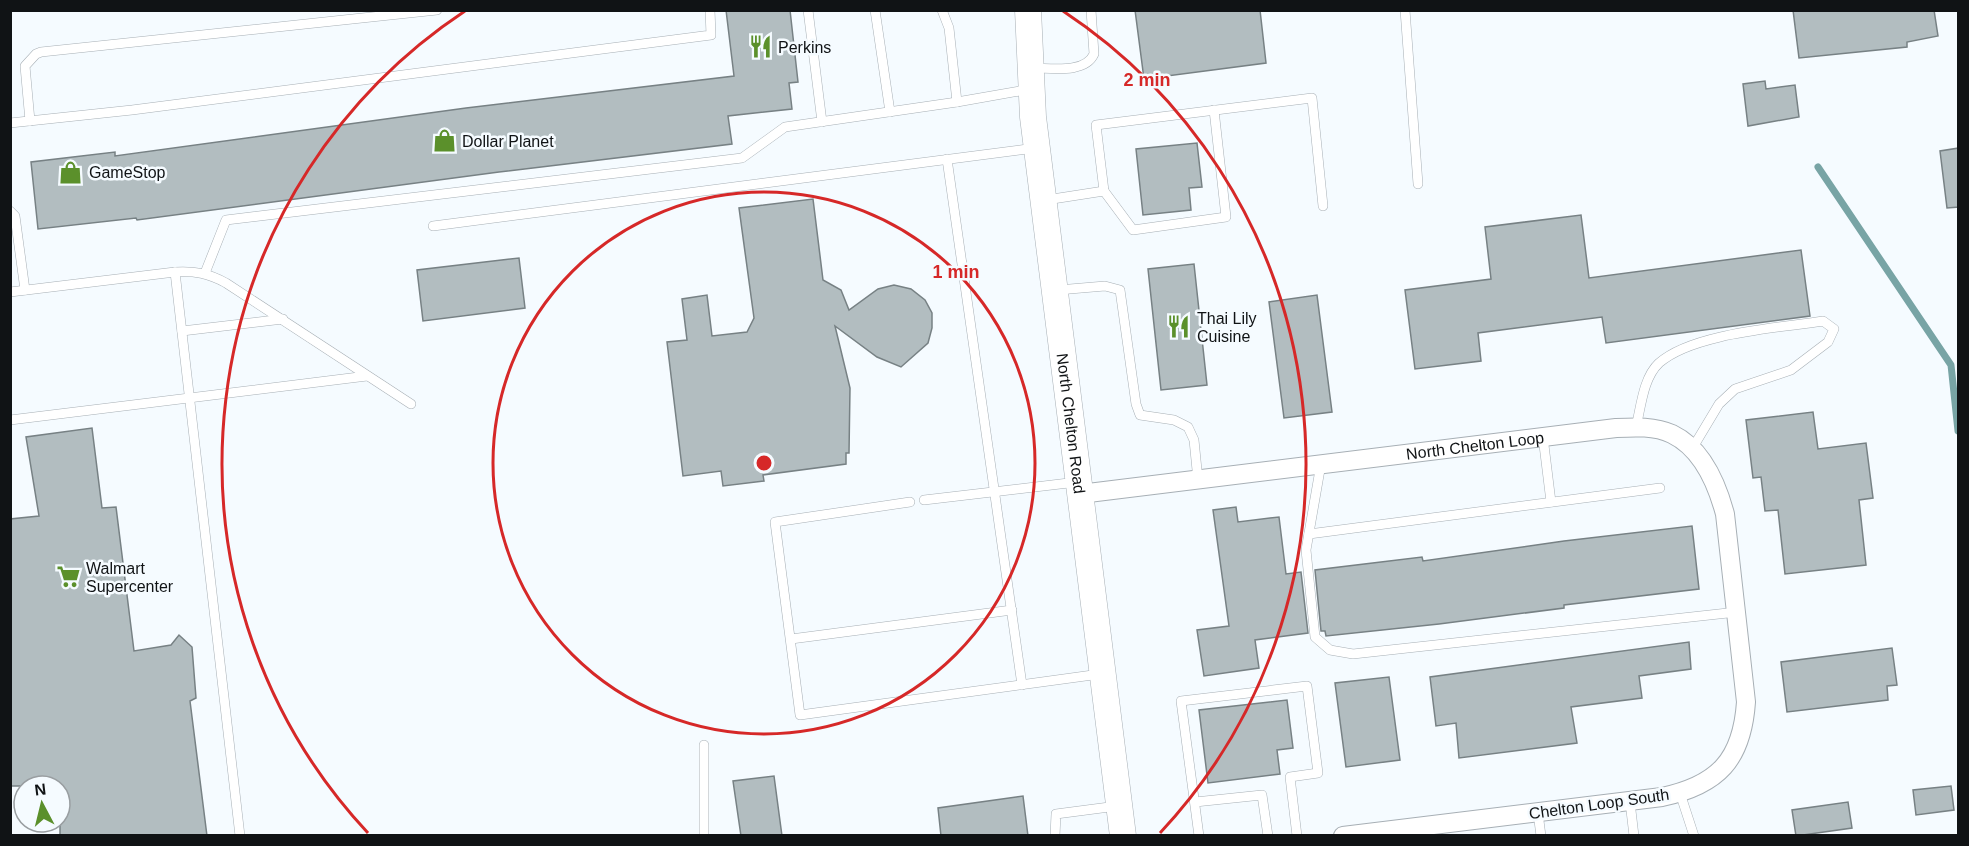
<svg xmlns="http://www.w3.org/2000/svg" width="1969" height="846" font-family="Helvetica,sans-serif">
  <style>
    .lines { fill: none; stroke-linecap: round; stroke-linejoin: round }
    .stream { stroke: #78a4a5; stroke-width: 7 }
    .building { fill: #b2bdc0; stroke: #778184; stroke-width: 1.5 }
    .lane-casing { stroke: #a7afb5; stroke-width: 10 }
    .street-casing { stroke: #a7afb5; stroke-width: 20 }
    .secondary-casing { stroke: #a7afb5; stroke-width: 27 }
    .lane { stroke: #fff; stroke-width: 9 }
    .street { stroke: #fff; stroke-width: 18 }
    .secondary { stroke: #fff; stroke-width: 26 }
    .ring { fill: none; stroke: #d62828; stroke-width: 3 }
    .labels { text-anchor: middle; dominant-baseline: central; stroke-width: 5; stroke-linejoin: round; paint-order: stroke }
    .poi-label { font-size: 16px; fill: #101315; stroke: #f5fbff; text-anchor: start }
    .street-label { font-size: 16px; fill: #101315; stroke: #f5fbff }
    .centre { fill: #d62828; stroke: #f5fbff; stroke-width: 3 }
    .ring-label { font-size: 18px; text-anchor: middle; font-weight: bold; fill: #d62828; stroke: #f5fbff; stroke-width: 5; stroke-linejoin: round; paint-order: stroke }
  </style>
  <rect width="100%" height="100%" fill="#f5fbff"/>
  <g class="lines">
    <polyline class="stream" points="1818,167 1951,365 1958,431"/>
  </g>
  <g class="building">
    <polygon points="726,10 790,10 798,82 789,83 792,109 728,116 732,144 499,172 137,220 136,218 38,229 31,162 115,152 115,156 466,108 734,76"/>
    <polygon points="1135,10 1260,10 1266,63 1144,79"/>
    <polygon points="1793,10 1934,10 1938,36 1907,42 1907,47 1799,58"/>
    <polygon points="1765,81 1766,89 1795,85 1799,117 1748,126 1743,84"/>
    <polygon points="1197,143 1202,187 1189,188 1191,210 1143,215 1136,149"/>
    <polygon points="1959,148 1959,207 1947,208 1940,151"/>
    <polygon points="813,199 823,280 841,290 849,310 878,289 894,285 911,289 925,300 932,313 932,328 928,343 901,367 877,357 835,326 850,388 849,453 846,453 846,464 763,475 764,481 723,486 721,471 683,476 667,342 687,340 682,299 707,295 712,336 747,332 754,318 739,208"/>
    <polygon points="1581,215 1589,278 1801,250 1810,316 1606,343 1602,317 1478,333 1481,361 1415,369 1405,290 1491,279 1485,227"/>
    <polygon points="519,258 525,308 423,321 417,270"/>
    <polygon points="1194,264 1207,385 1161,390 1148,269"/>
    <polygon points="1317,295 1332,412 1284,418 1269,302"/>
    <polygon points="1813,412 1818,449 1866,443 1873,498 1859,500 1866,565 1785,574 1778,510 1765,511 1761,477 1753,478 1746,420"/>
    <polygon points="92,428 102,508 116,507 134,651 171,645 179,635 192,647 196,698 190,701 207,836 60,836 60,786 10,786 10,519 39,516 26,437"/>
    <polygon points="1236,507 1238,522 1279,517 1286,574 1301,572 1308,633 1255,640 1259,668 1204,676 1197,630 1229,626 1213,510"/>
    <polygon points="1692,526 1699,589 1564,605 1564,608 1439,624 1326,636 1325,631 1321,631 1315,570 1422,557 1423,561 1564,541"/>
    <polygon points="1689,642 1691,669 1639,676 1642,698 1571,707 1577,743 1459,758 1456,723 1436,726 1430,677"/>
    <polygon points="1892,648 1897,685 1887,686 1888,700 1787,712 1781,662"/>
    <polygon points="1389,677 1400,760 1346,767 1335,683"/>
    <polygon points="1287,700 1293,748 1277,750 1280,774 1208,783 1199,710"/>
    <polygon points="774,776 782,836 741,836 733,781"/>
    <polygon points="1951,786 1954,810 1916,815 1913,790"/>
    <polygon points="1023,796 1028,836 941,836 938,808"/>
    <polygon points="1848,802 1852,828 1796,836 1792,810"/>
  </g>
  <g class="lines">
    <defs>
      <g id="lane">
        <polyline points="808,10 822,122"/>
        <polyline points="875,10 890,112"/>
        <polyline points="942,10 949,28 957,102"/>
        <polyline points="1405,10 1418,184"/>
        <path d="M 1033,68 C 1051,68 1085,74 1094,54 L 1091,10"/>
        <polyline points="30,121 25,66 36,54 41,52 437,10"/>
        <polyline points="10,123 132,110 711,35 710,10"/>
        <polyline points="947,159 1022,685"/>
        <polyline points="1104,191 1133,230 1226,217 1214,110"/>
        <polyline points="1046,200 1104,191 1096,125 1312,98 1323,206"/>
        <polyline points="10,211 15,216 25,290"/>
        <polyline points="433,226 1035,148"/>
        <polyline points="175,272 240,836"/>
        <polyline points="205,273 226,220 742,158 785,127 957,102 1031,89"/>
        <polyline points="1058,290 1105,286 1120,290 1136,404 1140,415 1174,420 1188,427 1194,440 1198,480"/>
        <path d="M 10,292 L 175,272 C 195,271 208,273 226,283 L 411,404"/>
        <polyline points="182,331 283,319"/>
        <polyline points="10,420 367,376"/>
        <path d="M 1636,427 C 1641,407 1643,378 1659,363 C 1693,333 1779,328 1823,321 L 1834,329 L 1828,342 L 1791,370 L 1735,389 L 1719,404 L 1692,449"/>
        <polyline points="1543,437 1551,502"/>
        <polyline points="1321,464 1306,550 1315,637 1330,650 1353,654 1737,612"/>
        <polyline points="924,500 1077,482"/>
        <polyline points="910,502 775,522 800,715 1100,674"/>
        <polyline points="1309,534 1660,488"/>
        <polyline points="791,639 1012,610"/>
        <polyline points="704,745 704,836"/>
        <polyline points="1680,793 1694,836"/>
        <polyline points="1195,802 1262,795 1268,836"/>
        <polyline points="1630,802 1634,836"/>
        <polyline points="1538,813 1541,836"/>
        <polyline points="1055,836 1056,814 1117,806"/>
        <polyline points="1199,836 1181,701 1307,686 1318,773 1290,777 1297,836"/>
      </g>
      <g id="street">
        <path id="s1" d="M 1080,494 L 1616,428 C 1635,427 1655,426 1672,434 C 1703,449 1717,484 1725,514 L 1746,702 C 1742,760 1718,785 1662,797 L 1343,836"/>
      </g>
      <g id="secondary">
        <path id="s2" d="M 1028,10 L 1033,117 L 1123,836"/>
      </g>
    </defs>
    <use href="#lane" class="lane-casing"/>
    <use href="#street" class="street-casing"/>
    <use href="#secondary" class="secondary-casing"/>
    <use href="#lane" class="lane"/>
    <use href="#street" class="street"/>
    <use href="#secondary" class="secondary"/>
  </g>
  <g class="ring">
    <circle cx="764" cy="463" r="271"/>
    <path d="M368 833A542 542 0 0 1 465 11M1063 11A542 542 0 0 1 1160 833"/>
  </g>
  <defs>
    <symbol id="restaurant-bare" viewBox="-9 -9 18 18"><path d="M-5-6h1v4h1v-4h1v4h1v-4h1v5L-1.5 .5V6h-2V.5L-5-1ZM5-6V6H3V1.5H1.5Q1.5-4 5-6Z" fill="#5b902b" stroke="#f5fbff" stroke-width="2.5" paint-order="stroke"/></symbol>
    <symbol id="shop-bare" viewBox="-9 -9 18 18"><path d="M-5-2.5h2.3a2.7 3.5 0 0 1 5.4 0H5L5.5 6h-11ZM-1.5-2.5h3a1.5 2.3 0 0 0-3 0Z" fill="#5b902b" stroke="#f5fbff" stroke-width="2.5" paint-order="stroke"/></symbol>
    <symbol id="supermarket-bare" viewBox="-9 -9 18 18"><path d="M-6-5.5h2.5l.6 2H6L4.5 2H-2.5L-4.4-4H-6ZM-1.5 3.2a1.3 1.3 0 1 0 .1 0ZM3 3.2a1.3 1.3 0 1 0 .1 0Z" fill="#5b902b" stroke="#f5fbff" stroke-width="2.5" paint-order="stroke"/></symbol>
  </defs>
  <g fill-rule="evenodd">
    <use href="#restaurant-bare" x="744" y="30" width="33" height="33"/>
    <use href="#shop-bare" x="428" y="124" width="33" height="33"/>
    <use href="#shop-bare" x="54" y="156" width="33" height="33"/>
    <use href="#restaurant-bare" x="1162" y="310" width="33" height="33"/>
    <use href="#supermarket-bare" x="52" y="560" width="33" height="33"/>
  </g>
  <g class="labels">
    <g class="poi-label">
      <text x="778" y="47">Perkins</text>
      <text x="462" y="141">Dollar Planet</text>
      <text x="89" y="172">GameStop</text>
      <text x="1197" y="318">Thai Lily<tspan x="1197" dy="18">Cuisine</tspan></text>
      <text x="86" y="568">Walmart<tspan x="86" dy="18">Supercenter</tspan></text>
    </g>
    <g class="street-label">
      <text stroke="none"><textPath href="#s2" startOffset="416">North Chelton Road</textPath></text>
      <text stroke="none"><textPath href="#s1" startOffset="398">North Chelton Loop</textPath></text>
      <text transform="translate(1599 804) rotate(-8)">Chelton Loop South</text>
    </g>
  </g>
  <circle cx="764" cy="463" r="9" class="centre"/>
  <g class="ring-label">
    <text x="1147" y="86">2 min</text>
    <text x="956" y="278">1 min</text>
  </g>
  <rect width="1969" height="846" fill="none" stroke="#101315" stroke-width="24"/>
  <g transform="translate(42 804) rotate(353)"><circle r="28" fill="#f5fbff" stroke="#999ea1" stroke-width="1.5"/>
  <path d="M0-4.5L10 22L0 15L-10 22Z" fill="#5b902b"/>
  <text y="-9" font-size="16" font-weight="bold" text-anchor="middle" fill="#101315">N</text>
  </g>
</svg>
